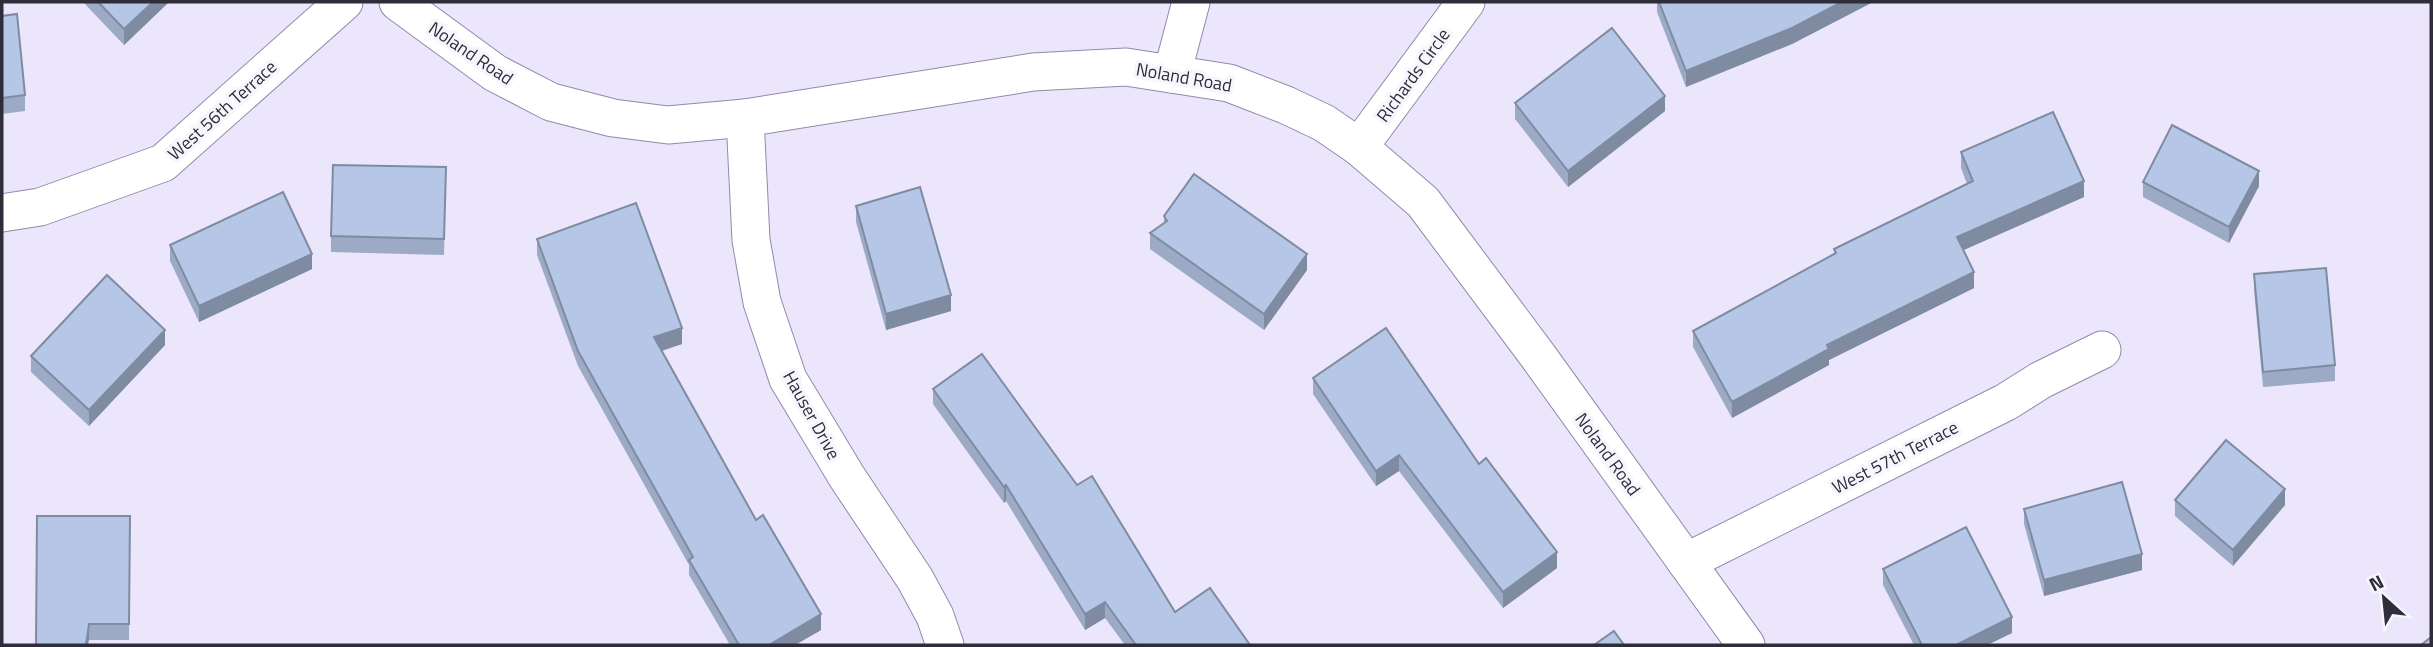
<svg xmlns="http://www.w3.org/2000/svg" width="2433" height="647" font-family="'Titillium Web',sans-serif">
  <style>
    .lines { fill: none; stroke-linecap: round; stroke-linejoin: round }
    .minor-casing { stroke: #918aaa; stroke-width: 39 }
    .minor { stroke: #fff; stroke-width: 37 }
    .wall { fill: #9daac6 }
    .shaded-wall { fill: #7f8ba1 }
    .building { fill: #b6c6e6; stroke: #7f8ba1; stroke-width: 2 }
    .labels { text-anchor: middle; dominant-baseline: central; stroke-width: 7; stroke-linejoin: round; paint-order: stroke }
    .street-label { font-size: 18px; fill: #302d3a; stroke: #f7f6fd }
  </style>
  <rect width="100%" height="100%" fill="#ebe6fb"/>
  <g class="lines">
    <defs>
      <g id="minor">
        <polyline points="398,2 495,73 551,102 613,118 668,125 745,118 1033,72 1126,67 1229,83 1286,105 1324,123 1359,147 1423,202 1538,356 1746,645"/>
        <polyline points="1172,74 1191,2"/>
        <polyline points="745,118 751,240 762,302 788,379 847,477 915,579 935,616 945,645"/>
        <polyline points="1359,147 1466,2"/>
        <polyline points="2,213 40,207 163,163 344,2"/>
        <polyline points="1686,562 2006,402 2041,380 2102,350"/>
      </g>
    </defs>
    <use href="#minor" class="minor-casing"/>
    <use href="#minor" class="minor"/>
  </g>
  <g class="wall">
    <polygon points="83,2 169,2 124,45"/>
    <polygon points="1657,2 1873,2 1792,44 1686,87 1657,12"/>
    <polygon points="2,16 25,95 25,111 2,114"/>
    <polygon points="1515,103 1665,111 1568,187 1515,119"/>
    <polygon points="1961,152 2084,197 1963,250 1974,288 1829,360 1829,365 1732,418 1693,347 1693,331 1834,254 1834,249 1967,184 1961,168"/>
    <polygon points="446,167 444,255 331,252 331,236"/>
    <polygon points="2143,182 2259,186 2229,243 2143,197"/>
    <polygon points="856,206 951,311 886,330 856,222"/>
    <polygon points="1164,216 1307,270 1264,330 1150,249 1150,233 1164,223"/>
    <polygon points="537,239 682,344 662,351 756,520 821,630 795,645 730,645 689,575 689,565 578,366 537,255"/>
    <polygon points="170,245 312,269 199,322 170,261"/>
    <polygon points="2254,274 2335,365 2335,381 2263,387 2254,290"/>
    <polygon points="165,345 89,426 31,372 31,356"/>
    <polygon points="1313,378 1479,464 1557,568 1503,608 1399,471 1376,486 1313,394"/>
    <polygon points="933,389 1077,485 1175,612 1250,645 1125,645 1105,618 1085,630 1006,501 1004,503 933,404"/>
    <polygon points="2175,500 2285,505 2233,566 2175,516"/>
    <polygon points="2024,509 2142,570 2044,596 2024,524"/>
    <polygon points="130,516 129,640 89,640 36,645"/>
    <polygon points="1883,569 2012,633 1987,645 1914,645 1883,585"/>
  </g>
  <g class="shaded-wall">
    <polygon points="153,2 169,2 124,45 124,29"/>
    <polygon points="1842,2 1873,2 1792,44 1686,87 1686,71"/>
    <polygon points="1665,96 1665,111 1568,187 1568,171"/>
    <polygon points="2259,171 2259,186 2229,243 2229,227"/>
    <polygon points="2084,181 2084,197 1957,253 1957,237"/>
    <polygon points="312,254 312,269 199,322 199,306"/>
    <polygon points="1307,254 1307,270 1264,330 1264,314"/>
    <polygon points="1974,272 1974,288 1829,360 1829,365 1732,418 1732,402 1827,345"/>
    <polygon points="951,295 951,311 886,330 886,314"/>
    <polygon points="682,328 682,344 654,353 654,337"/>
    <polygon points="165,330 165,345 89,426 89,410"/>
    <polygon points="1399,455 1399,471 1376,486 1376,471"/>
    <polygon points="1006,485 1006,501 1004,503 1004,487"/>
    <polygon points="2285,489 2285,505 2233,566 2233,550"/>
    <polygon points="1557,552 1557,568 1503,608 1503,592"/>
    <polygon points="2142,554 2142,570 2044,596 2044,580"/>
    <polygon points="1105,602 1105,618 1085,630 1085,614"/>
    <polygon points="821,614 821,630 795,645 769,645"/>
    <polygon points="2012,617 2012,633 1987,645 1956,645"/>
    <polygon points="89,624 89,640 88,645 86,645"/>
  </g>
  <g class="building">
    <polygon points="98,2 153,2 124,29"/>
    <polygon points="1659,2 1842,2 1792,28 1686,71"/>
    <polygon points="17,14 25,95 2,98 2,16"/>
    <polygon points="1612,28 1665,96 1568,171 1515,103"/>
    <polygon points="2053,112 2084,181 1957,237 1974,272 1827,345 1829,349 1732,402 1693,331 1836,253 1834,249 1973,181 1961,152"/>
    <polygon points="2172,125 2259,171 2229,227 2143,182"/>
    <polygon points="333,165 446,167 444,239 331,236"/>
    <polygon points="1194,174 1307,254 1264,314 1150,233 1167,221 1164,216"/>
    <polygon points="920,187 951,295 886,314 856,206"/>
    <polygon points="283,192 312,254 199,306 170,245"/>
    <polygon points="636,203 682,328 654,337 756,520 763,515 821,614 769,645 739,645 689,560 693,557 578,351 537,239"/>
    <polygon points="2326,268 2335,365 2263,372 2254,274"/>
    <polygon points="107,275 165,330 89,410 31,356"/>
    <polygon points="1386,328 1479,464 1486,458 1557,552 1503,592 1399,455 1376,471 1313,378"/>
    <polygon points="982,354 1077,485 1092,476 1175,612 1210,588 1250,645 1136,645 1105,602 1085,614 1006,485 1004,487 933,389"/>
    <polygon points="2226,440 2285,489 2233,550 2175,500"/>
    <polygon points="2122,482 2142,554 2044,580 2024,509"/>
    <polygon points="37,516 130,516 129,624 89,624 86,645 36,645"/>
    <polygon points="1966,527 2012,617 1956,645 1922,645 1883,569"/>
    <polygon points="1614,631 1624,645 1594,645"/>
    <polygon points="2431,637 2431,645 2421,645"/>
  </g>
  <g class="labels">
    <g class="street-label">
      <text transform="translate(471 53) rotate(34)">Noland Road</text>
      <text transform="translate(1413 75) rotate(-54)">Richards Circle</text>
      <text transform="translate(1184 77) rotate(10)">Noland Road</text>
      <text transform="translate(222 110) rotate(-42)">West 56th Terrace</text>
      <text transform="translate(812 415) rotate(61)">Hauser Drive</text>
      <text transform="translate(1608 454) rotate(54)">Noland Road</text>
      <text transform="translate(1895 457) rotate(-27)">West 57th Terrace</text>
    </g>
  </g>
  <rect width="2433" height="647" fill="none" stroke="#302d3a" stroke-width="7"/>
  <g transform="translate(2384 598) rotate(333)" stroke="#f7f6fd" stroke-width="5" paint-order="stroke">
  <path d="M0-5L12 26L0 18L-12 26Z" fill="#302d3a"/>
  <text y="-10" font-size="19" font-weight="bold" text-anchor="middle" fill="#302d3a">N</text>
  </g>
</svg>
